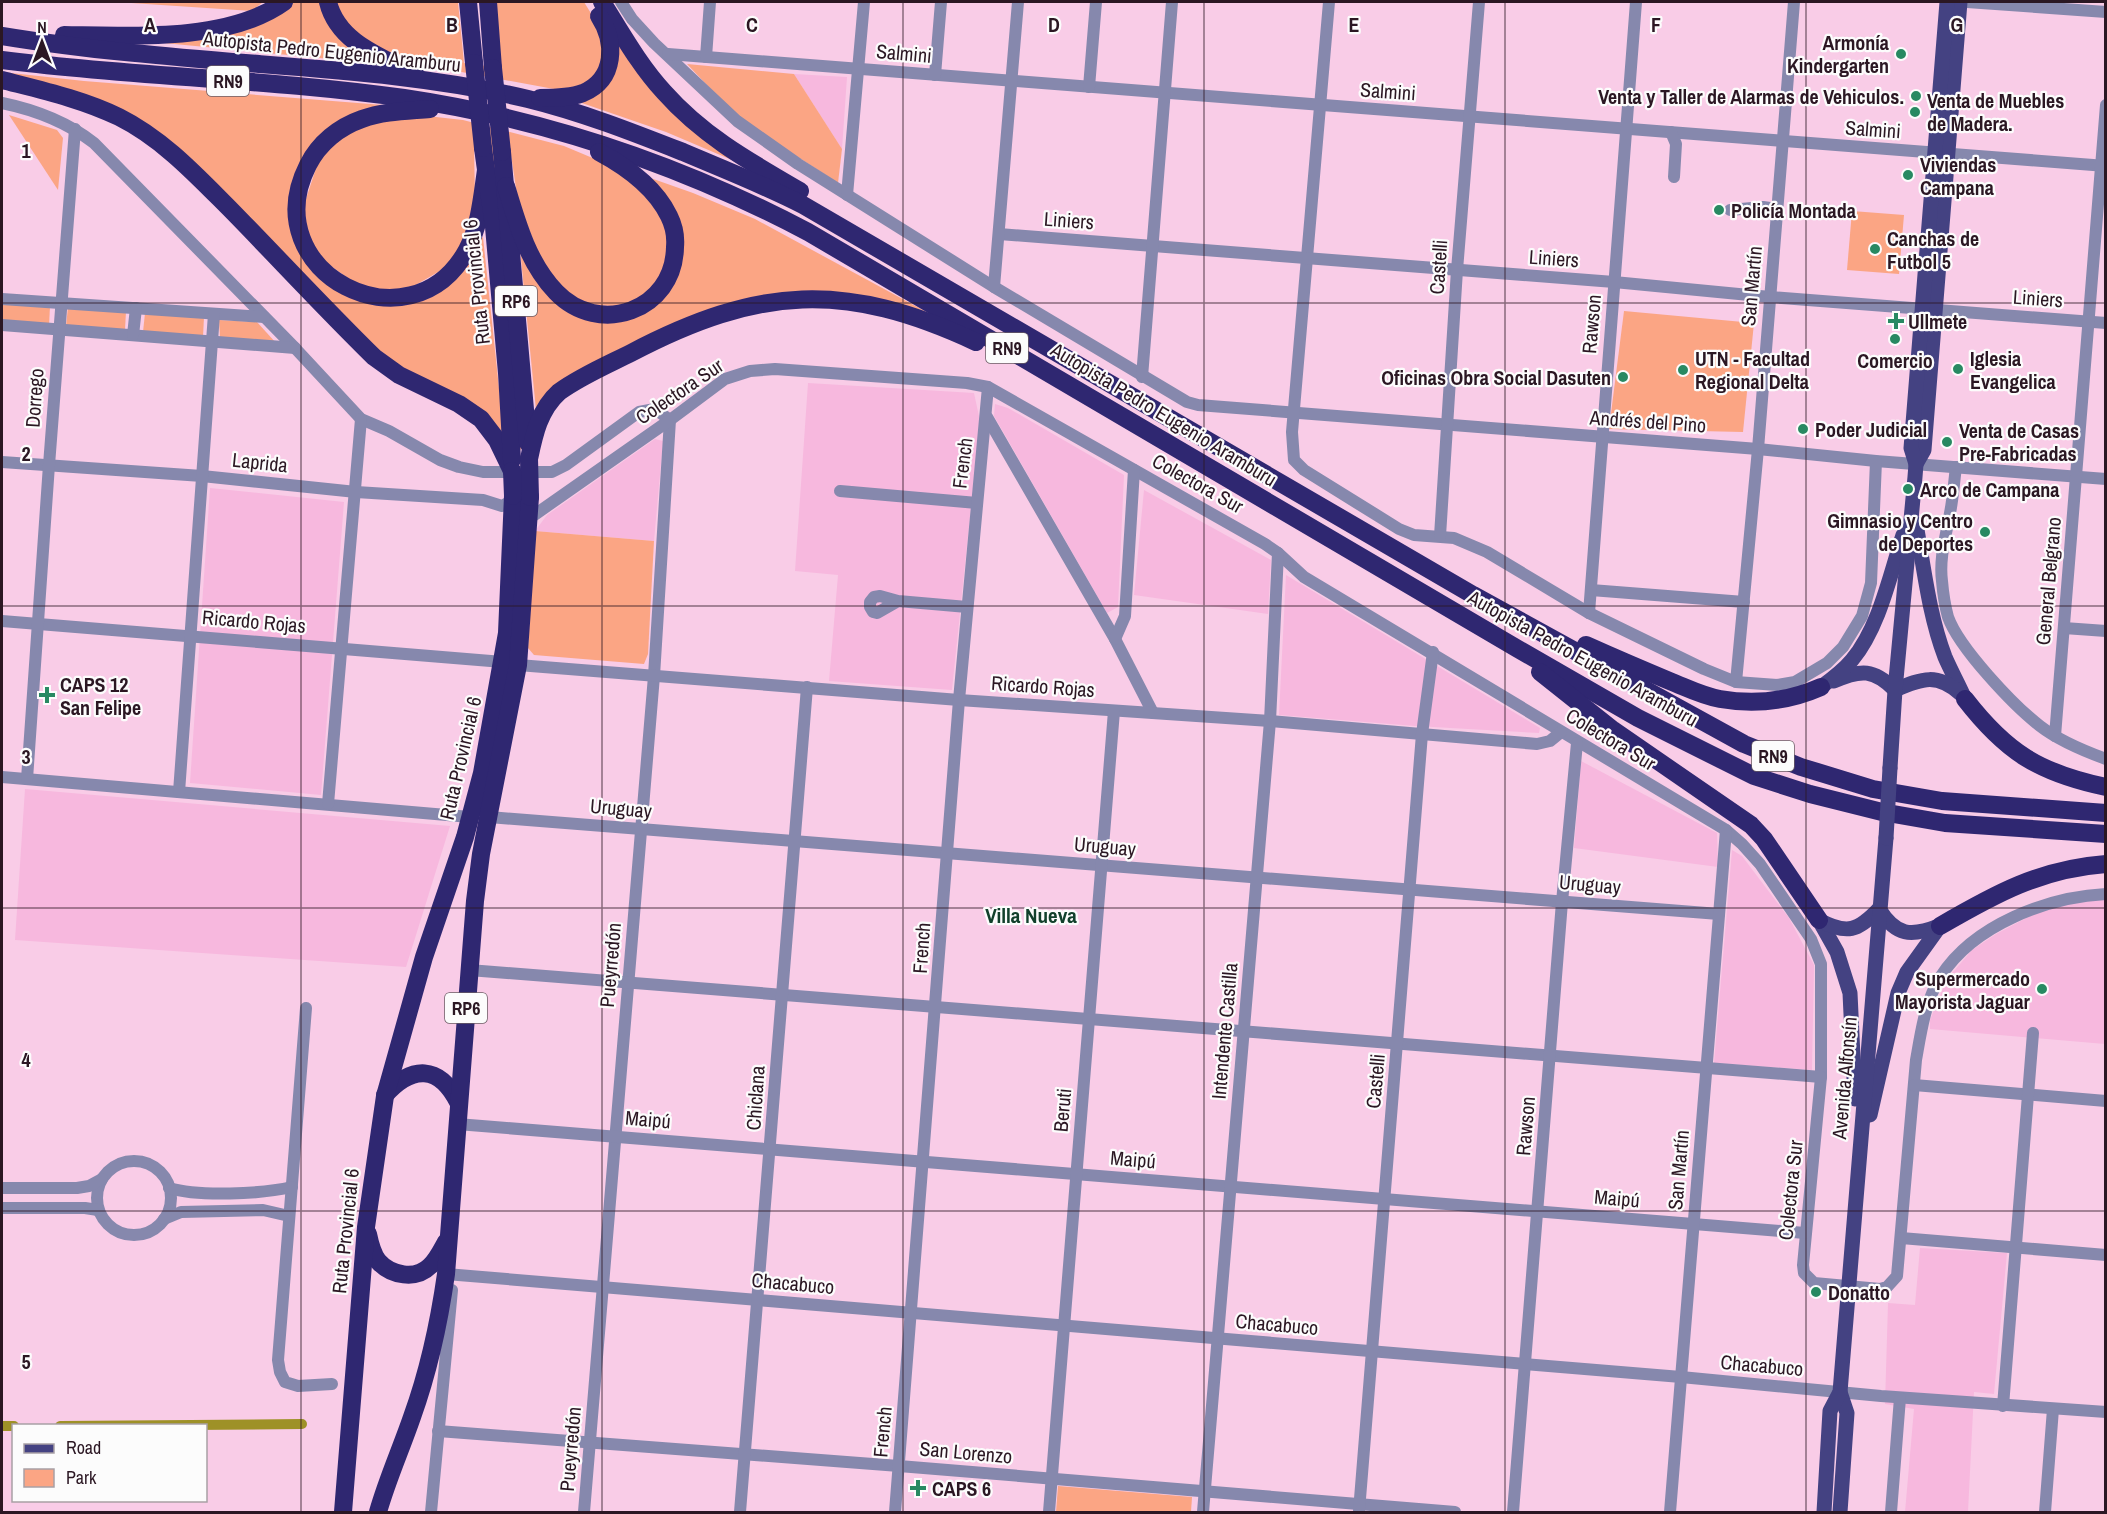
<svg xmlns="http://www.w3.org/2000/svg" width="2107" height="1514" font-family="'Archivo Narrow',sans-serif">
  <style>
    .built { fill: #f7b8de }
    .green { fill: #fba584 }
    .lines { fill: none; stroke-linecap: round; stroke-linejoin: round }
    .canal { stroke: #9e9127; stroke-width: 10 }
    .minor { stroke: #8688ad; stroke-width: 12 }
    .major { stroke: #444282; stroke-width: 15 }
    .highway { stroke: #2f2771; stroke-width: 18 }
    .major-bridge { stroke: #444282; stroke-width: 15 }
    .highway-bridge { stroke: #2f2771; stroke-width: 18 }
    .grid { fill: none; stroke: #2b1723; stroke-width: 1.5; stroke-opacity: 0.55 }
    .poi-dot { fill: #288962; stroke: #fcfcfc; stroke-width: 2 }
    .labels { text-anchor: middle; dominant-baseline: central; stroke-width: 4.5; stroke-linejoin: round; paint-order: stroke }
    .shield { fill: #fcfcfc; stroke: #6a5c64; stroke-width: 1.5 }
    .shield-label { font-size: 18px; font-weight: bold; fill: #2b1723 }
    .poi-label { font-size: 20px; font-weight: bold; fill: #2b1723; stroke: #fcfcfc; text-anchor: start }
    .street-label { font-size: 20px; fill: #2b1723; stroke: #fcfcfc }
    .neighbourhood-label { font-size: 21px; font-weight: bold; fill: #12402c; stroke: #fcfcfc }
    .grid-label { font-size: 20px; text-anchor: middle; font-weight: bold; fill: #2b1723; stroke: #fcfcfc; stroke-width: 4.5; stroke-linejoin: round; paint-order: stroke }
  </style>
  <rect width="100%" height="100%" fill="#f9cce7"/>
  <g class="built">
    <polygon points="794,74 847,77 842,149"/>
    <polygon points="808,383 974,393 980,421 952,690 829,681 838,575 795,571"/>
    <polygon points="995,404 1008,408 1124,475 1118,607 1107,613 994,416"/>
    <polygon points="655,439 663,441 654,541 535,531 547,515"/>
    <polygon points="210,488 344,502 321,795 190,783"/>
    <polygon points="1144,490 1271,560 1268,614 1134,595"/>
    <polygon points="1286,575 1540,728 1539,733 1415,726 1279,715"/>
    <polygon points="1581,761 1717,833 1718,867 1574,848"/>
    <polygon points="25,789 450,826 406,967 15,940"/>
    <polygon points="1732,850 1742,856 1789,918 1814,965 1812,1070 1714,1063"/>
    <polygon points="2084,900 2105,900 2105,1044 1930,1029 1930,1020 1947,979 1972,950 1996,934 2038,912"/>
    <polygon points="1920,1248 2007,1253 1994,1394 1974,1392 1968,1512 1905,1512 1914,1409 1885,1404 1888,1303 1915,1305"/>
  </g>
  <g class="green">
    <polygon points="116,2 263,2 252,11"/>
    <polygon points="291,2 322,2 383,64 153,42"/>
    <polygon points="334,2 458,2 464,63 501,68 496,2 584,2 600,28 603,60 593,78 576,88 554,89 440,68 383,50 349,28"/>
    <polygon points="616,42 732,160 666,132 576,101 585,97"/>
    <polygon points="687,64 794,74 842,149 838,183 739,119"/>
    <polygon points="2,72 84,81 383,105 297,170 291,195 311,270 319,278 329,286 344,294 405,301 483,237 501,407 503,440 393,366 172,147"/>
    <polygon points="9,115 57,130 63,138 58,190"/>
    <polygon points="427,116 463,120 564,146 595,159 616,171 643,192 666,225 670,252 657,285 627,307 579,304 545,271 518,201 511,155 523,449 518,450 474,147 475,197 462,247 445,268 407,290 365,290 315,255 302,211 322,150 365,122"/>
    <polygon points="642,175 693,193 755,219 945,322 906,310 743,303 536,410 520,249 533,273 617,321 681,262"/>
    <polygon points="1852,211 1904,215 1899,274 1847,270"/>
    <polygon points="2,304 50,306 49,326 2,321"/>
    <polygon points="68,307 126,311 125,330 66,326"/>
    <polygon points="1624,311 1754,323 1743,432 1609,429"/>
    <polygon points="145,313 204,317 203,337 143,332"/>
    <polygon points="219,320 257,322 276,343 220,338"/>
    <polygon points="535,531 654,541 648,654 644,664 534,655 528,648"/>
    <polygon points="1058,1486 1192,1497 1191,1512 1056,1512"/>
  </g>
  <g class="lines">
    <g class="canal">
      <polyline points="2,1426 14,1426"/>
      <polyline points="60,1426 302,1424"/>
    </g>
    <g class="minor">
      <polyline points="621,2 632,19 654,43 737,121 798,164 994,287 1187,402 1198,405 1758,449 1876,461 2106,479"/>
      <polyline points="1329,2 1292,432 1294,460 1304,470 1399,529 1414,535 1454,538 1487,552 1589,613 1704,669 1736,682 1777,685 1795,682 1827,663 1843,647 1862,616 1871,583 1876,461"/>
      <polyline points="1967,2 2106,12"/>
      <polyline points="668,54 2106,166"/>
      <polyline points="706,57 710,2"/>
      <polyline points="935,75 941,2"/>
      <polyline points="1089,87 1096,2"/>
      <path d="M 2,103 C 36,110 67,122 94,143 L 295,348 L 361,419 L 389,431 L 440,460 L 459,467 L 483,472 L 552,472 L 566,465 L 639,412 L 655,409 L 670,420 L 654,676 L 584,1512"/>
      <polyline points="1671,132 1676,144 1674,177"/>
      <polyline points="847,195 864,2"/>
      <polyline points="1730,210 1763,207 1777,209"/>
      <polyline points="999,234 1614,282 1770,297 2106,323"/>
      <polyline points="994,287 1018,2"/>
      <polyline points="2,299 264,317"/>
      <polyline points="2,325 295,348"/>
      <polyline points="133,335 136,308"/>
      <polyline points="1142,377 1172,2"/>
      <polyline points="987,417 1115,639 1153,713"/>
      <polyline points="2,462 202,476 356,492 483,500 502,506 513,500"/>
      <path d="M 1956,467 C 1954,482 1953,498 1950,513 C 1946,536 1939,558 1942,581 C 1943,593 1945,606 1948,617 C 1959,648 2014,706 2040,726 C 2058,740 2084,751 2106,759"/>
      <polyline points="840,491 977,503"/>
      <path d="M 530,518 L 670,420 L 725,379 L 750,371 L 775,369 L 967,383 L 988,387 L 1265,544 L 1278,553 L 1304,577 L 1726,830 L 1742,844 L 1760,864 L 1811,939 L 1821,964 L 1821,1077 L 1803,1265 L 1804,1273 L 1814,1283 L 1880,1289 L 1887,1287 L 1897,1276 L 1916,1060 C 1921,1032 1925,1001 1941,976 C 1974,925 2047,897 2106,894"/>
      <polyline points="1440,536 1457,270 1479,2"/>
      <polyline points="1591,590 1744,602"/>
      <polyline points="898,601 877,613 873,612 870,607 870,602 874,597 880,596 898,601 967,607"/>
      <polyline points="1589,613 1636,2"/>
      <polyline points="2,621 503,662"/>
      <polyline points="2064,628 2106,631"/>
      <polyline points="1115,639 1125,616 1134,470"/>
      <polyline points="518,665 959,700 1270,721 1537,744 1550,741 1561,732"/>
      <polyline points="1736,682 1758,449 1794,2"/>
      <polyline points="2055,736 2106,105"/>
      <polyline points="2,777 470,817"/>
      <polyline points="27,779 49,465 75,129"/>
      <polyline points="179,792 214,314"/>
      <polyline points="328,804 361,419"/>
      <polyline points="489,817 1719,914"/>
      <polyline points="469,970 1821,1077"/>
      <polyline points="306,1008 278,1360 280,1372 285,1382 298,1386 332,1384"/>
      <polyline points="1914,1085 2106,1101"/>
      <polyline points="457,1124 1805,1233"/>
      <circle cx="134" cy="1198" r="37"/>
      <polyline points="2,1188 77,1188 89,1186 102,1179"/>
      <path d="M 169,1188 C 199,1197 261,1194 292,1187"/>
      <polyline points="2,1208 85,1208 98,1210"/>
      <polyline points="164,1219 181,1212 263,1210 289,1216"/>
      <polyline points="1901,1238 2106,1255"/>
      <polyline points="446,1274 1681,1377 1881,1396 2106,1412"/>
      <polyline points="2003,1406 2033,1033"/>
      <polyline points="438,1431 899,1466 1455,1512"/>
      <polyline points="1359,1511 1422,734 1433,652"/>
      <polyline points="431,1512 452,1290"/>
      <polyline points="740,1512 807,687"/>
      <polyline points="895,1512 959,700 988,387"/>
      <polyline points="1049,1512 1114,711"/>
      <polyline points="1203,1512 1270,721 1278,553"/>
      <polyline points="1513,1512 1562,902 1577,743"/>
      <polyline points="1670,1512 1726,830"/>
      <polyline points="1891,1512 1900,1398"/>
      <polyline points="2045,1512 2053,1409"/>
    </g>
    <g class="major">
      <polyline points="1916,464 1924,450 1960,2"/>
      <path d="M 1916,524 C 1924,568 1929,615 1945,657 C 1951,671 1959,685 1965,699"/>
      <path d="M 1834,681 C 1861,669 1874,669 1895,690"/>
      <path d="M 1821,687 C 1832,679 1843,671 1852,660 C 1879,628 1890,575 1903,535"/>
      <path d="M 1895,690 C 1923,678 1937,673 1961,694"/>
      <polyline points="1890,768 1895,690 1915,477 1916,464 1911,448 1947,2"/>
      <path d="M 1879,909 C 1896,936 1911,937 1939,926"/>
      <polyline points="1819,920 1837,952 1850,993 1855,1099"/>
      <path d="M 1819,920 C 1847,935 1858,931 1879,909"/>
      <polyline points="1870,1115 1898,993 1907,972 1940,926"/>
      <polyline points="1840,1392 1847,1413 1840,1512"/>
      <polyline points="1824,1512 1830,1411 1840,1392 1886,838"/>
    </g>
    <g class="highway">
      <path d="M 328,2 C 338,43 382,57 416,75"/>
      <polyline points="468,2 474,63"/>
      <polyline points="488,2 493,68"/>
      <path d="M 602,2 C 621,32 639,65 664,92 C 703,136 750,162 800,191"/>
      <path d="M 64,35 C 130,36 229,42 284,2"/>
      <path d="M 2,36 C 87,50 173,57 259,64 C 349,71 440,78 528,99 C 581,112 632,132 683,152 C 723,169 764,185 803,205 L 1473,595 L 1744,744 L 1801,767 L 1873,789 L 1942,801 L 2106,813"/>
      <path d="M 2,60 C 135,77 271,79 404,98 C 545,119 683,166 808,232 L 1518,649 L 1638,718 L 1754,776 L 1810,794 L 1882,812 L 1945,823 L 2106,834"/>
      <path d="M 2,80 C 41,90 82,99 119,117 C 163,139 197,176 231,210 C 279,259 325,309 374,357 L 399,375 L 459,404 L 481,419 L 497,440 L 512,471"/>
      <path d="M 540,98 C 554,98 570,98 583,93 C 616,79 616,42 599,16"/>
      <path d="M 430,109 C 407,111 384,111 362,119 C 339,127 319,143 308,165 C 253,273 411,353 467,250 C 480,225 482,197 486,170"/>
      <polyline points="483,148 494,227 507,373 512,460"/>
      <polyline points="502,152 528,443"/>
      <path d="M 506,186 C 517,223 528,263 556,292 C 599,337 674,311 675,247 C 676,236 674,226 669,216 C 655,187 627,167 599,152"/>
      <path d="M 529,459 C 534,435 539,410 559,392 C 581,376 607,365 631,353 C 759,286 845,281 976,342"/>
      <path d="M 1586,645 C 1615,658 1643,670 1672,682 C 1687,688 1703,696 1720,699 C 1754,705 1789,701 1821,687"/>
      <polyline points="1540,672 1613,730 1751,825 1764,839 1819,920"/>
      <path d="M 1965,699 C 2006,752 2039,773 2106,787"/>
      <path d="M 1940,926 C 1995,894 2040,869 2106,864"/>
      <path d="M 385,1095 C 412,1065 439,1065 458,1102"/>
      <path d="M 368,1234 C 370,1244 372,1253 378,1261 C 391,1276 416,1280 430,1266 C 437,1260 442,1249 446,1242"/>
      <polyline points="343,1512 366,1227 385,1096 424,957 465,837 482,773 507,633 513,496"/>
      <path d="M 378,1512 C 387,1480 401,1449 412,1417 C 429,1370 439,1323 446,1274 L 475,901 L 481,854 L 518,665 L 530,497"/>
    </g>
    <polyline class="major-bridge" points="1886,838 1890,768"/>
    <g class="highway-bridge">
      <polyline points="474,63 483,148"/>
      <polyline points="493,68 502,152"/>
      <polyline points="529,459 530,497"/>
      <polyline points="512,471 513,496"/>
    </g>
  </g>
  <path class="grid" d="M 301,2 L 301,1512M 602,2 L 602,1512M 903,2 L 903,1512M 1204,2 L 1204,1512M 1505,2 L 1505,1512M 1806,2 L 1806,1512M 2,303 L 2106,303M 2,606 L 2106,606M 2,908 L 2106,908M 2,1211 L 2106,1211"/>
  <g class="poi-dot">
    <circle cx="1901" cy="54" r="6"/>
    <circle cx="1916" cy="96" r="6"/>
    <circle cx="1915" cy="112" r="6"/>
    <circle cx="1908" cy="175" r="6"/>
    <circle cx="1719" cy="210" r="6"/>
    <circle cx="1875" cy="249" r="6"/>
    <path d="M1893 312h6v6h6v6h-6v6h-6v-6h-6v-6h6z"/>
    <circle cx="1895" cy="339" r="6"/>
    <circle cx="1958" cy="369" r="6"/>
    <circle cx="1683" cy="370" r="6"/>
    <circle cx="1623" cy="377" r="6"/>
    <circle cx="1803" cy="429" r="6"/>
    <circle cx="1947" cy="442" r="6"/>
    <circle cx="1908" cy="489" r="6"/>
    <circle cx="1985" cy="532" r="6"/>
    <path d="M44 686h6v6h6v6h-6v6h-6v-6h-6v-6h6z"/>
    <circle cx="2042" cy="989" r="6"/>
    <circle cx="1816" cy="1292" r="6"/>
    <path d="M915 1479h6v6h6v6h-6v6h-6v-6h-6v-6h6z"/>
  </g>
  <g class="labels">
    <g class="shield">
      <rect x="207" y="66" width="42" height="30" rx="4.5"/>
      <rect x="495" y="286" width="42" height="30" rx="4.5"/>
      <rect x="986" y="333" width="42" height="30" rx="4.5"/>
      <rect x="1752" y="741" width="42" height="30" rx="4.5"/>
      <rect x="445" y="993" width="42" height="30" rx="4.5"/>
    </g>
    <g class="shield-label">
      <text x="228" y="81">RN9</text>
      <text x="516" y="301">RP6</text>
      <text x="1007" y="348">RN9</text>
      <text x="1773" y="756">RN9</text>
      <text x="466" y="1008">RP6</text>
    </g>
    <g class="poi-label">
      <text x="1889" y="42" text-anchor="end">Armonía<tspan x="1889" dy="23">Kindergarten</tspan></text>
      <text x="1904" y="96" text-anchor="end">Venta y Taller de Alarmas de Vehiculos.</text>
      <text x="1927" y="100">Venta de Muebles<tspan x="1927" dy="23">de Madera.</tspan></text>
      <text x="1920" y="164">Viviendas<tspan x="1920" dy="23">Campana</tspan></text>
      <text x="1731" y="210">Policía Montada</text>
      <text x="1887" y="238">Canchas de<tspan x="1887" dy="23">Futbol 5</tspan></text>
      <text x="1908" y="321">Ullmete</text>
      <text x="1695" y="358">UTN - Facultad<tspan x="1695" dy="23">Regional Delta</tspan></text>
      <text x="1970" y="358">Iglesia<tspan x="1970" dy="23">Evangelica</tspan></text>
      <text x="1895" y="360" text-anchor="middle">Comercio</text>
      <text x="1611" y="377" text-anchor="end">Oficinas Obra Social Dasuten</text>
      <text x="1815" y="429">Poder Judicial</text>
      <text x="1959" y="430">Venta de Casas<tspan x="1959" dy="23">Pre-Fabricadas</tspan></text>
      <text x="1920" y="489">Arco de Campana</text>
      <text x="1973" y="520" text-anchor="end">Gimnasio y Centro<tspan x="1973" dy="23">de Deportes</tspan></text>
      <text x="60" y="684">CAPS 12<tspan x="60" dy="23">San Felipe</tspan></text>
      <text x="2030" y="978" text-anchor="end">Supermercado<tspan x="2030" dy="23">Mayorista Jaguar</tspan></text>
      <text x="1828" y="1292">Donatto</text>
      <text x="932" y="1488">CAPS 6</text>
    </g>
    <g class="street-label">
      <text transform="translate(332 51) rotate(6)">Autopista Pedro Eugenio Aramburu</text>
      <text transform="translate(904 53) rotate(5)">Salmini</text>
      <text transform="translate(1388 91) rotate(4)">Salmini</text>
      <text transform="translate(1873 129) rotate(4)">Salmini</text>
      <text transform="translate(1069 220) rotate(4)">Liniers</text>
      <text transform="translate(1554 258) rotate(4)">Liniers</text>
      <text transform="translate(1438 267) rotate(-86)">Castelli</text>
      <text transform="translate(476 282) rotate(-96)">Ruta Provincial 6</text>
      <text transform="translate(1751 286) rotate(-85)">San Martín</text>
      <text transform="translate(2038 298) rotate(4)">Liniers</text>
      <text transform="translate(1591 324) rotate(-85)">Rawson</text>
      <text transform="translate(679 391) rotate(-34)">Colectora Sur</text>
      <text transform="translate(34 398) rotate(-86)">Dorrego</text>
      <text transform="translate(1164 414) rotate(31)">Autopista Pedro Eugenio Aramburu</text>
      <text transform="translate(1648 421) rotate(4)">Andrés del Pino</text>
      <text transform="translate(260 462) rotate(6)">Laprida</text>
      <text transform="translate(962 463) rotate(-83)">French</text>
      <text transform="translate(1198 483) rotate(29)">Colectora Sur</text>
      <text transform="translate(2048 581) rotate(-85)">General Belgrano</text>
      <text transform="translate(254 621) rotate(5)">Ricardo Rojas</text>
      <text transform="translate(1583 658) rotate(29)">Autopista Pedro Eugenio Aramburu</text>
      <text transform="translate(1043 686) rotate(4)">Ricardo Rojas</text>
      <text transform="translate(1611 739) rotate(31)">Colectora Sur</text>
      <text transform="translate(460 758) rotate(-77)">Ruta Provincial 6</text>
      <text transform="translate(621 808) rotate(5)">Uruguay</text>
      <text transform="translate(1105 846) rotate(5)">Uruguay</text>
      <text transform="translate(1590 884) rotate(5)">Uruguay</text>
      <text transform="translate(921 948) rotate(-86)">French</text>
      <text transform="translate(610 965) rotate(-85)">Pueyrredón</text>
      <text transform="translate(1224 1031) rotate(-85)">Intendente Castilla</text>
      <text transform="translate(1844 1078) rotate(-85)">Avenida Alfonsín</text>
      <text transform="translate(1375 1081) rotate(-85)">Castelli</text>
      <text transform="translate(755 1098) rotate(-86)">Chiclana</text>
      <text transform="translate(1062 1110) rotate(-85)">Beruti</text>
      <text transform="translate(648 1119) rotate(5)">Maipú</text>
      <text transform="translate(1525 1126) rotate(-85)">Rawson</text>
      <text transform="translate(1133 1159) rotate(5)">Maipú</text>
      <text transform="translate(1678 1170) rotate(-85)">San Martín</text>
      <text transform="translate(1790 1190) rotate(-84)">Colectora Sur</text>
      <text transform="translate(1617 1198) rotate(5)">Maipú</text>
      <text transform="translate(345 1231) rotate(-84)">Ruta Provincial 6</text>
      <text transform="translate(793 1283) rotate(5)">Chacabuco</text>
      <text transform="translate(1277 1324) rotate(5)">Chacabuco</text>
      <text transform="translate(1762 1365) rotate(5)">Chacabuco</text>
      <text transform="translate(882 1432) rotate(-85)">French</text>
      <text transform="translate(570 1449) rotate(-85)">Pueyrredón</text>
      <text transform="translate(966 1452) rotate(5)">San Lorenzo</text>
    </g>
    <g class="neighbourhood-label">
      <text x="1031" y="915">Villa Nueva</text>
    </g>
  </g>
  <g class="grid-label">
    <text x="150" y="32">A</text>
    <text x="452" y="32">B</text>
    <text x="752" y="32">C</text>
    <text x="1054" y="32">D</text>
    <text x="1354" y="32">E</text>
    <text x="1656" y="32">F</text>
    <text x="1957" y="32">G</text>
    <text x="26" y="158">1</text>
    <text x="26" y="461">2</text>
    <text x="26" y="764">3</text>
    <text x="26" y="1067">4</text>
    <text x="26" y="1369">5</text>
  </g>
  <rect width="2107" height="1514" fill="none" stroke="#2b1723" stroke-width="6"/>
  <rect x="12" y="1424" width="195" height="78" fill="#fcfcfc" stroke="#a8a0a5" stroke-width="1.5"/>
  <rect x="24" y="1444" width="30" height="9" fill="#444282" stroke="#a8a0a5" stroke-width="1.5"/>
  <text x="66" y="1454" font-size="18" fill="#2b1723">Road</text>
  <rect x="24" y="1469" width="30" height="18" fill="#fba584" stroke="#a8a0a5" stroke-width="1.5"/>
  <text x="66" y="1484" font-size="18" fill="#2b1723">Park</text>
  <g transform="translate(42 42)" stroke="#fcfcfc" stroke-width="4.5" paint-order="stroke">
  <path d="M0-4.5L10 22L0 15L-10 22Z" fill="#2b1723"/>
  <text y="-9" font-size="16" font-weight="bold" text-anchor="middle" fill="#2b1723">N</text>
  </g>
</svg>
